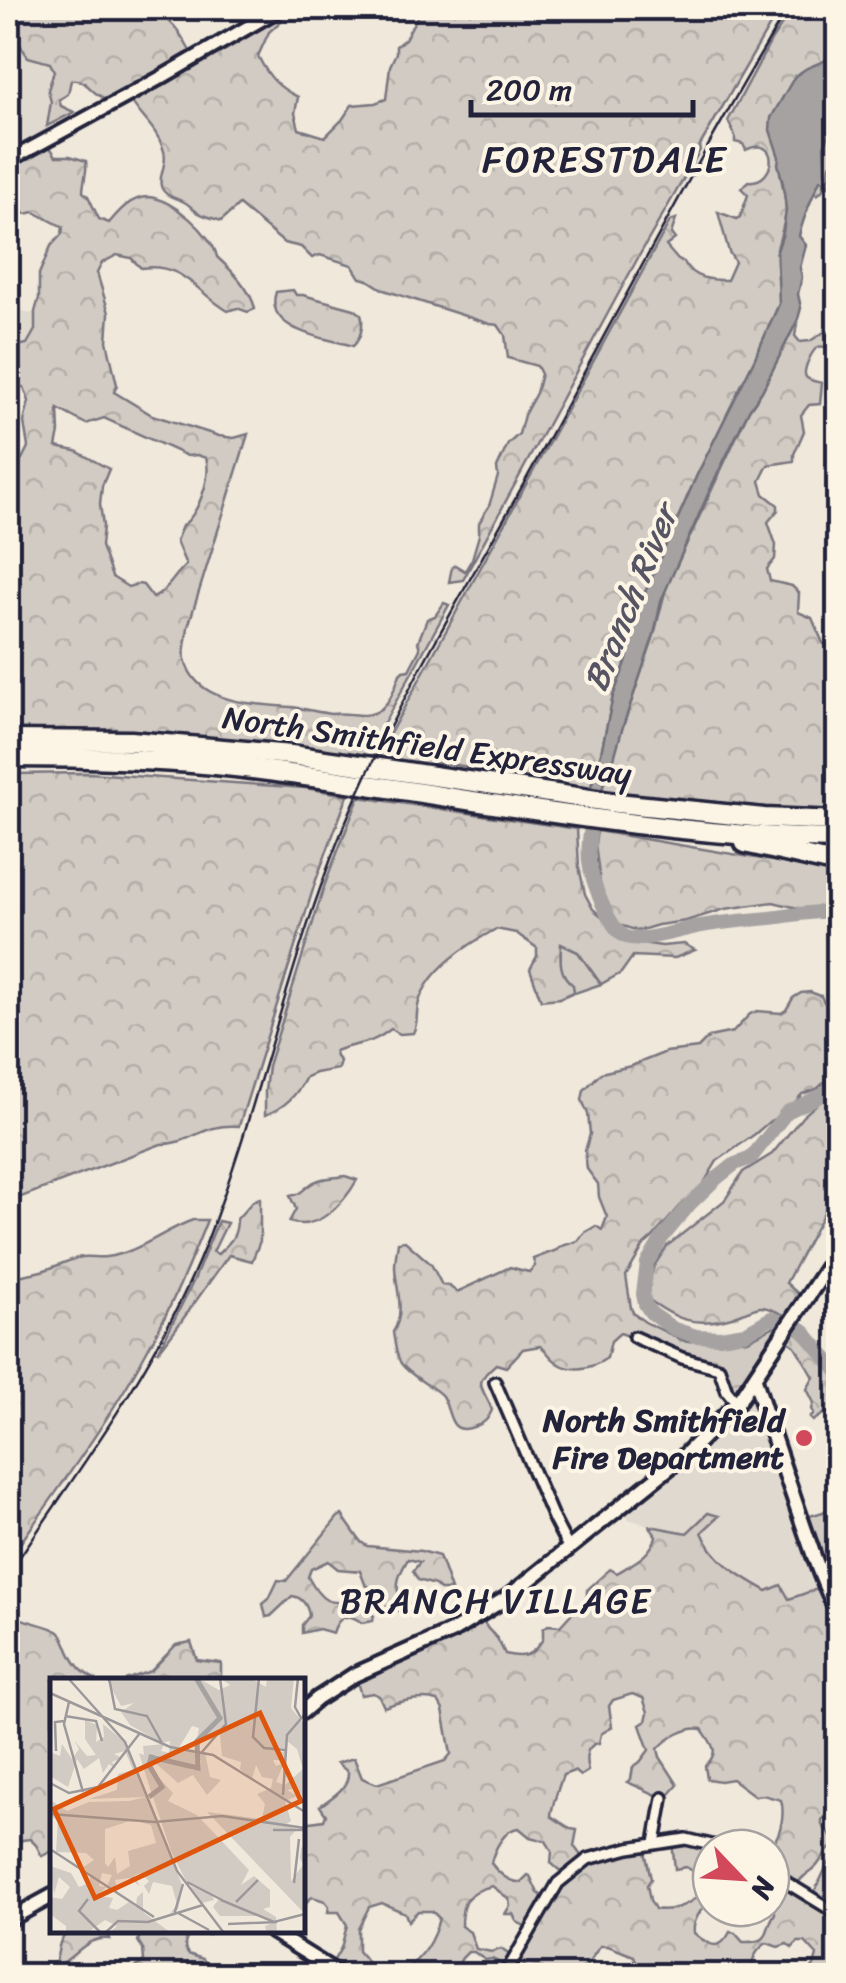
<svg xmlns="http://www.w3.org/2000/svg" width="846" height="1983" font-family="Sriracha,sans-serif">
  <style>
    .built { fill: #e0d9cf }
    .green { fill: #d1cbc3; stroke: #7a767f; stroke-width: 2.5 }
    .forest { fill: url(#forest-crowns); stroke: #7a767f; stroke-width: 2.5; fill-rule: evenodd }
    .water { fill: #a6a2a2; stroke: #716f79; stroke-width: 2.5 }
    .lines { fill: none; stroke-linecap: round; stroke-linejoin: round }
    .river { stroke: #a6a2a2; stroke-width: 14 }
    .minor-casing { stroke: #22223b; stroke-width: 16 }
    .tertiary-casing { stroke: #22223b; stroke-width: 19 }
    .secondary-casing { stroke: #22223b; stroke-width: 20 }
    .motorway-casing { stroke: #22223b; stroke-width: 25 }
    .minor { stroke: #fcf5e5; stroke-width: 9 }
    .tertiary { stroke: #fcf5e5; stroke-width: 11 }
    .secondary { stroke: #fcf5e5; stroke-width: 12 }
    .motorway { stroke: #fcf5e5; stroke-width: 18 }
    .rail { stroke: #22223b; stroke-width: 2.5 }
    .poi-dot { fill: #d1495b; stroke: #fcf5e5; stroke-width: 4 }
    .labels { text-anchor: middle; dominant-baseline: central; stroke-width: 8; stroke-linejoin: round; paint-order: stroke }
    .street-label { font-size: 32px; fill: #22223b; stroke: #fcf5e5 }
    .poi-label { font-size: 32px; font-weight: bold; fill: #22223b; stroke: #fcf5e5; text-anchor: end }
    .water-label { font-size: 35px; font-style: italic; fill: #575564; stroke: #fcf5e5 }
    .neighbourhood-label { font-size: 35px; letter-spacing: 2.5px; fill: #22223b; stroke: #fcf5e5 }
    .quarter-label { font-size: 38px; letter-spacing: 2.5px; fill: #22223b; stroke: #fcf5e5 }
    .inset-river { fill: none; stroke: #a6a2a2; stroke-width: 5 }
    .inset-road { fill: none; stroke: #9d999b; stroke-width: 2.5 }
    .view { fill: #de560e; fill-opacity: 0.15; stroke: #de560e; stroke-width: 5 }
    .inset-edge { fill: none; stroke: #22223b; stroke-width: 5 }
  </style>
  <defs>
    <pattern id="forest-crowns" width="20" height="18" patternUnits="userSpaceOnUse" patternTransform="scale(2.5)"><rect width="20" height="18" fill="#d1cbc3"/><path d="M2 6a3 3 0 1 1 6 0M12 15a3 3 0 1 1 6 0" fill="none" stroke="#b3aea8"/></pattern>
  </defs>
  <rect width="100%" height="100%" fill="#efe8db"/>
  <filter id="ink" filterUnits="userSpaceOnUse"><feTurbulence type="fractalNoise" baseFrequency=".01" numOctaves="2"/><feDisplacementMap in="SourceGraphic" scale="20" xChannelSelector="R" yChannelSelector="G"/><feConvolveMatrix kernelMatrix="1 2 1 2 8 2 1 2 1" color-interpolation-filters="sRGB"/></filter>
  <g filter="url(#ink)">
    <g class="built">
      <polygon points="8,32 15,37 28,57 50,63 54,71 48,90 51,102 46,124 53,138 8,162"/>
      <polygon points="10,280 16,281 21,289 22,310 29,314 35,312 36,317 36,330 27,344 8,348 8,282"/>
      <polygon points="751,1384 827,1586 789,1599 767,1591 740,1576 708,1547 702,1532 715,1521 703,1518 687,1533 664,1530 628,1519 618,1506 686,1451"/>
    </g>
    <path class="green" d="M 561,944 L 578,952 L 601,984 L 575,993 C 572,983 566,983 562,974 C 559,966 561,953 561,944 Z"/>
    <g class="forest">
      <path d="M 8,8 L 141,8 C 150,15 162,16 171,23 C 181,31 187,48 195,59 L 276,11 L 281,21 L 269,32 L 258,56 C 268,76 277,87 298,97 L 295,113 L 299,129 L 325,137 L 342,120 L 352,105 L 375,103 L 386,99 L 390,66 L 396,53 L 396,46 L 405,39 L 419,13 L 436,8 L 780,8 L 699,147 L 700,150 L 639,256 L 463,580 L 449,582 L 452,567 L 455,565 L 465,571 L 472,559 L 479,535 L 479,523 L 489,506 L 498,476 L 497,468 L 508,444 L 519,434 L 524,415 L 536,393 L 541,374 L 537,366 L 508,358 L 505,335 L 498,325 L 490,324 L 384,290 L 368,280 L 360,278 L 352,265 L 320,255 L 312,258 L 301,247 L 284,243 L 239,205 L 221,221 C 214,218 205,217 199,213 C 194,211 191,206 186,203 C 178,198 164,197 161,186 C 158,174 169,163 163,148 C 156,127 139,116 128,96 L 104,109 L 102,97 C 90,92 86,78 71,80 L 68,94 L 59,100 L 61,106 L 74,112 L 47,126 L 51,102 L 48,90 L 54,71 L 50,63 L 28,57 L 15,37 L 8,32 Z"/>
      <path d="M 793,8 L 838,8 L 838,55 L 832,58 L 780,154 C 777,174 786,190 786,210 C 785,224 780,236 777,249 C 775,264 779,282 781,297 L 779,304 L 755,358 L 697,475 L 631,624 L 627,660 L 613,696 L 601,753 L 590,789 L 445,763 L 397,766 L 378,762 L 382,748 L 670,221 L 676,219 L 671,234 L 675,239 L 666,246 L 678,260 L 684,262 C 692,279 711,280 727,280 L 735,262 L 729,252 L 718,212 L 737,219 L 740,217 L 748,195 L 741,188 L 748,181 C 778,184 779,133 746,150 L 743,144 L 735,142 L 735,136 L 728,121 L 772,39 Z"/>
      <path d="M 838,117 L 838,158 L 830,165 C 827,179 829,186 817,195 L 814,192 L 823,163 L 819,155 Z"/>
      <path d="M 47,143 L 56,156 L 70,156 L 86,161 C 88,171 83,181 83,192 L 88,196 L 99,219 L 109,223 C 119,211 131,197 148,197 C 172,198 213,235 217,257 C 231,270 251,289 255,309 L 248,312 L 237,308 L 228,311 C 196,292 183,262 141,268 L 131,258 L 117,255 L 102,263 L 97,273 L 109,313 L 107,341 L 117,385 L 114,392 L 152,415 L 219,436 L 234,438 L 248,434 L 188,627 C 187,637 183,650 185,659 C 195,705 257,704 292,707 C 305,709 318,712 331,714 C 343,712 353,715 364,715 C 387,714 393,693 400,674 L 403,671 L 409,670 L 420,649 L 418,642 L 427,619 L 435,616 L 444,603 L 449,605 L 373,743 L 370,757 L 277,743 L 146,732 L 8,737 L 8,471 L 22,459 L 28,447 L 24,422 L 29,401 L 24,387 L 8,387 L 8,348 L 27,344 L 35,330 L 35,312 L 39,298 L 39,274 L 51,246 L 62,234 L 63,227 L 34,212 L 26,214 L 10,207 L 8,208 L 8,162 ZM 58,409 L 86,424 L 104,418 L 187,456 L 197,455 L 206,458 C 212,477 198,515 182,526 L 176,541 L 186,565 C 174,575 167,592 153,598 L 143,585 L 138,584 L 128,587 L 112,577 L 101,546 L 103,526 L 100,504 L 102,486 L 109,469 L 76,451 L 56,447 L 59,432 Z"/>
      <path d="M 293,290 L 296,295 L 303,295 L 354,309 L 361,314 C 364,324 361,339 353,346 C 326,338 263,331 276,292 Z"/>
      <path d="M 798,319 L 795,336 L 800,342 L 810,341 L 826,331 L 828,332 L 828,343 L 835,350 C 830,348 823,345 818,347 C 812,350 802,371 806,377 C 809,381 818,382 822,383 L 820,404 L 809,405 L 801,415 L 804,431 L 794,454 L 794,461 L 768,465 L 760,481 L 764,494 L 778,505 L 778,510 L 768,522 L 776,545 L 775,559 L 767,569 L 770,581 L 792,586 L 799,593 L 798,612 L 812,618 L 823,643 L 830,647 L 838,645 L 838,814 L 795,812 L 602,794 L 603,785 L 654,635 L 666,588 L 749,410 L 762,391 Z"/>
      <path d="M 90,773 L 305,788 L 348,795 L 316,880 L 239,1126 C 201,1123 193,1144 161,1144 L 8,1202 L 8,774 Z"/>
      <path d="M 359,797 L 577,829 L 579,867 L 585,894 L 593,909 L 611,924 L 621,940 L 662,946 L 684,944 L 695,950 L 675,958 L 633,956 L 621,973 L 601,984 L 578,952 L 561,944 C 560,961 559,975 573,985 L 574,992 L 560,998 L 541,1000 L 530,969 L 537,956 L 537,948 L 516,933 L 496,929 C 467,945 429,969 419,1002 C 415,1014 419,1022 413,1033 L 400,1034 L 391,1029 C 368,1047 360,1041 335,1051 L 336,1057 L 340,1061 L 338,1069 L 315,1073 L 306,1077 C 297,1095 285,1108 265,1115 L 265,1091 L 268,1066 L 325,884 Z"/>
      <polygon points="597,831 838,872 838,904 802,909 773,902 725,909 686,921 658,925 638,931 616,924 611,918 600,883 595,844"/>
      <path d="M 810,992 L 821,996 C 825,1005 828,1009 838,1009 L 838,1070 L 817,1089 L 802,1094 L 786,1113 L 770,1121 L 755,1134 L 717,1161 L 701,1188 L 683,1203 L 652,1238 L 644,1245 L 626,1276 L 631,1308 L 634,1314 L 645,1322 L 680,1339 L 687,1342 L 705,1339 L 748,1340 L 773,1327 L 784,1328 L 807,1337 L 838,1373 L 838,1421 L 833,1413 L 825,1413 L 813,1421 L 810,1418 L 814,1414 L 812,1409 L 814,1403 L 807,1389 L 814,1377 L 795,1346 L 781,1336 L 737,1400 L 720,1369 L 620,1333 L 611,1341 L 607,1358 C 590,1370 567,1374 552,1358 C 548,1354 545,1349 540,1346 L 523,1349 L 506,1367 L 496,1364 C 471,1385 483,1386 492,1410 C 488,1419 485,1423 476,1426 C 447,1438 452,1411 442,1396 C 438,1391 429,1386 423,1382 C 397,1364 398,1363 393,1332 C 406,1312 396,1289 395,1267 C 395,1259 397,1250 398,1242 L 405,1241 L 431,1264 L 442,1285 L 449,1286 L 457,1292 L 510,1267 L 529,1272 L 535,1266 L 533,1259 L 557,1250 L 559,1247 L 578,1241 L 584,1233 L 596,1226 L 602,1230 L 607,1217 L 599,1197 L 598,1184 L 587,1169 L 585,1151 L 590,1134 L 588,1114 L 582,1100 L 584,1090 L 601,1073 L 631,1066 L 666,1052 L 698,1048 L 709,1037 L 733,1032 L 750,1014 L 757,1011 L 781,1013 L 786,1010 L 793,998 L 801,993 Z"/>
      <path d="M 838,1091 L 838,1198 L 837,1202 L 832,1201 L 829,1203 L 786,1283 L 805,1300 L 790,1318 C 781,1314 769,1306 760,1307 C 749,1309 739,1316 728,1318 C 692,1328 674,1318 645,1297 L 654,1266 L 667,1246 L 725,1200 L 743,1172 L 772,1154 L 803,1116 L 818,1103 Z"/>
      <path d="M 345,1176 L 357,1180 C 344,1203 318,1232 289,1222 L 296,1209 L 290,1196 C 302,1194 302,1190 311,1184 C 320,1177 335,1178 345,1176 Z"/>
      <path d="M 260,1198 L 260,1241 L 252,1261 L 229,1255 C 205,1287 183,1321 158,1352 L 194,1280 L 218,1221 L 227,1223 L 213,1252 L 218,1254 C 230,1242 237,1237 237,1219 L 253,1201 Z"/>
      <path d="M 193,1220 L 207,1220 C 190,1263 172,1306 149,1347 C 109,1422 56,1491 8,1561 L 8,1281 C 18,1274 25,1275 37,1272 C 53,1269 66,1260 82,1257 C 90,1256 98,1258 106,1257 C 138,1253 164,1230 193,1220 Z"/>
      <path d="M 838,1502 L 838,1797 L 822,1820 L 822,1825 L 837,1843 C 825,1850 823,1860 814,1869 C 806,1875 801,1877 796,1886 L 811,1896 C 822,1883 823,1864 838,1855 L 838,1975 L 807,1975 L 814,1966 L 817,1955 L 805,1942 L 798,1942 L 792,1948 L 787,1944 L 778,1947 L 767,1943 C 757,1949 751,1959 753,1970 L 760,1975 L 634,1975 L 638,1966 L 634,1956 L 608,1946 L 600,1946 L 587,1965 L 588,1975 L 525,1975 L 526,1967 L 517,1960 L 509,1967 L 492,1959 L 485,1960 L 474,1952 L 468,1952 L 462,1958 L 452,1975 L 401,1975 L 403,1970 C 422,1960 434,1939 439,1918 L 432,1911 L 418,1911 L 408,1921 L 405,1913 L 382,1903 L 369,1907 L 358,1929 L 358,1951 L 374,1970 L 372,1975 L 346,1975 L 331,1965 L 341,1948 L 347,1925 L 339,1912 L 328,1912 L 329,1906 L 325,1901 L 313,1897 L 308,1900 L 303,1910 L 303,1823 L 324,1820 L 326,1815 L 320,1806 C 332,1797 349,1788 348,1772 L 337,1763 L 354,1758 L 362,1778 L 377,1784 L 445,1761 L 451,1754 L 443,1710 L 438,1701 C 421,1696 401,1701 384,1707 L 379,1696 L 373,1693 L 361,1695 L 355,1675 L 479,1615 L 488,1629 L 497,1638 L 505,1654 C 524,1659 532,1656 543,1639 L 543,1629 L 548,1625 L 560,1626 L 571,1614 L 587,1603 L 587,1590 L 610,1569 L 617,1573 C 633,1563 652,1555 656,1536 L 650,1526 L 687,1533 L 708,1513 L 719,1516 L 702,1532 C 713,1561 741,1576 767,1591 L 781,1585 L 789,1599 L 826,1586 L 803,1518 L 823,1512 ZM 632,1694 L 643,1698 L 648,1712 L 646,1721 L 640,1725 L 649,1750 L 640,1762 L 633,1767 L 631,1779 L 627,1782 L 661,1797 L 670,1794 L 678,1785 L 660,1757 L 658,1749 C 667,1738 688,1726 702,1729 C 712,1745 721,1751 705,1766 L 707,1779 L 720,1781 L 732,1779 L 755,1796 L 763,1795 L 781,1800 C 785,1813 781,1833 773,1843 L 762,1844 L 760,1848 L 771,1848 L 771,1873 L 784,1883 L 773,1901 L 775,1913 C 762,1934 773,1943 743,1942 L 735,1933 L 730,1932 C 720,1952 709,1946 694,1933 C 692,1921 702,1907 711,1900 L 711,1848 L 672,1842 L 675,1869 L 686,1867 L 696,1873 L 698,1895 C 689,1906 668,1912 655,1909 L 650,1900 L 647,1885 L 651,1879 L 644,1846 L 585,1861 L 574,1846 L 577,1830 L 571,1829 L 551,1816 C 551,1809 560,1783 563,1775 L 574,1771 L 580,1776 L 588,1771 C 585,1759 585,1745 599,1743 L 601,1734 L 612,1727 L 609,1706 L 613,1700 ZM 519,1828 L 530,1837 L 546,1841 L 552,1851 L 551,1863 L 566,1876 L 549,1900 L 538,1893 L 530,1876 L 528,1875 L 521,1882 C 509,1883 497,1872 491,1863 C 494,1850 504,1829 519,1828 ZM 492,1886 L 509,1899 L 510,1906 L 505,1914 L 513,1914 L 517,1922 L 531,1929 L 514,1958 L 501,1949 L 492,1952 L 476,1949 L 470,1932 L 461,1926 C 461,1901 467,1892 492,1886 Z"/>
      <path d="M 342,1515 L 361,1542 L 367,1546 L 421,1551 L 439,1556 L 451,1590 L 440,1590 L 435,1585 L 418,1580 L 413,1571 L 420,1562 L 408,1559 C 400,1573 394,1583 400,1600 L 410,1603 L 410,1609 L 406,1613 L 397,1610 L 385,1613 L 376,1594 L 365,1584 L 360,1571 L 338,1569 L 328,1561 L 311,1569 L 308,1577 C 321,1601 328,1606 355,1600 L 374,1616 L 373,1621 L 362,1623 C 348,1612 338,1616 333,1633 L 319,1629 L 302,1633 L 302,1625 L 309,1616 C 308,1607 303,1597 292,1596 L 271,1616 L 266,1617 L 263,1604 L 269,1599 L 278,1580 L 286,1581 L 338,1517 Z"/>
      <path d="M 8,1613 C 20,1621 53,1626 59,1632 C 63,1635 65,1641 67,1646 C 73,1662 81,1673 97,1680 L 52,1680 L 52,1851 L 42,1856 L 36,1845 L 30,1839 L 22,1840 L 10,1851 L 8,1850 Z"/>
      <polygon points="191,1642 197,1660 221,1663 221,1680 125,1680 151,1671 176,1645"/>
      <path d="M 72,1930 L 106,1931 L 110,1939 C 89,1936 80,1951 64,1962 L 65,1974 L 53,1967 C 62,1953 53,1941 72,1930 Z"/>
      <path d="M 201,1930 L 210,1933 L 209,1935 L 192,1931 C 186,1939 182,1945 188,1954 L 203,1959 L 215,1975 L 122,1975 L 123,1972 L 132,1971 L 144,1961 L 143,1949 L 138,1941 L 141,1931 Z"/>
    </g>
    <path class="water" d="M 838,55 L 838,117 L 824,146 L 825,173 L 830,175 L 828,186 L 823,185 L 825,181 L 820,180 C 812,198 804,215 799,236 L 806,245 L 800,268 L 802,277 L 798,294 L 801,308 L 798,319 L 762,391 L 749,410 L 712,485 L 661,601 L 654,635 L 623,726 L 613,762 L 603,785 L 601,799 L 588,797 L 601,753 L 613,696 L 627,660 L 631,624 L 697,475 L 755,358 L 779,304 L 777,251 L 783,233 L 786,210 L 783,184 L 778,164 L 779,157 L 770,130 L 771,118 L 795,76 L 807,68 Z"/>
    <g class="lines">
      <g class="river">
        <path d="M 594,809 C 591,827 587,845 589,862 C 591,879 610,931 626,937 C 642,943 683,929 701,926 C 724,922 747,920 770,918 C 793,915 815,911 838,911"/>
        <polyline points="838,1081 824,1094 787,1112 751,1158 735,1164 716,1179 690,1204 662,1238 647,1263 643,1294 645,1304 651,1313 674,1329 696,1336 720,1337 745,1333 771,1318 802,1329 838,1372"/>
      </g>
      <defs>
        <g id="minor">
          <polyline points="634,1337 682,1358 719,1368 727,1391 737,1403"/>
          <polyline points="495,1382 554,1520 569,1549"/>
          <polyline points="655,1843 663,1798"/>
          <polyline points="771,1873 838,1914"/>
          <polyline points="504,1976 558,1883 588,1859 629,1848 686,1839 724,1848"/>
        </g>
        <g id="tertiary">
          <polyline points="8,161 162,77 281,8"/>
          <polyline points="269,1930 343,1976"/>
        </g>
        <g id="secondary">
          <path d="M 755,1379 C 769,1426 785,1472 801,1519 C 812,1550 822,1583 838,1612"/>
          <polyline points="302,1712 317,1699 354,1675 453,1631 508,1597 685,1455 737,1403 838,1251"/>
          <polyline points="8,1920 52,1896"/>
        </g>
        <g id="motorway">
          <polyline points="8,740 131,741 291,755 617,803 764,818 838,821"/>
          <path d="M 8,757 C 83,757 160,759 235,767 C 436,790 636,836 838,839"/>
          <polyline points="745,843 838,864"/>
        </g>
      </defs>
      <use href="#minor" class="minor-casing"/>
      <use href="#tertiary" class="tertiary-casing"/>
      <use href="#secondary" class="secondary-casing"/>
      <use href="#motorway" class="motorway-casing"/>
      <use href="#minor" class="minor"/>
      <use href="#tertiary" class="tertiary"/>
      <use href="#secondary" class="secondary"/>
      <use href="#motorway" class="motorway"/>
      <path class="rail" d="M 8,1574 C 80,1468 160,1362 207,1241 C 263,1096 292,941 356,798 C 407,684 475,573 535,463 C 618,311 699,156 788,8"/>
    </g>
  </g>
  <circle class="poi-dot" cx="804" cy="1438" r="10"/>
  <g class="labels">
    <g class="street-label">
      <text transform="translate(427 746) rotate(8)">North Smithfield Expressway</text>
    </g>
    <g class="poi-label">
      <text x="784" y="1420">North Smithfield<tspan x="784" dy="37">Fire Department</tspan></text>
    </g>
    <g class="water-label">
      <text transform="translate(630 598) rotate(-68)">Branch River</text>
    </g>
    <g class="neighbourhood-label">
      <text x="496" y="1601">BRANCH VILLAGE</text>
    </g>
    <g class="quarter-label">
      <text x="605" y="159">FORESTDALE</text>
    </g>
  </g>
  <g transform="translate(50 1678)">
    <rect width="255" height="255" fill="#efe8db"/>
    <path d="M 56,0 L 146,0 L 169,35 L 148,0 L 169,12 L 180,7 L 170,0 L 200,0 L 216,9 L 217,1 L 209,0 L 244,0 L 241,30 L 255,47 L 255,120 L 246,110 L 237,112 L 247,118 L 235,123 L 241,143 L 235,147 L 247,151 L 240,159 L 241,203 L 253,187 L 250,180 L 251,170 L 255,168 L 255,236 L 157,134 L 212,141 L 215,126 L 207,116 L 221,110 L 223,101 L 212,99 L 206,87 L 202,101 L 190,91 L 191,84 L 172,78 L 170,57 L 154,60 L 146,72 L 155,75 L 160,99 L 171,102 L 157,117 L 143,97 L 128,105 L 101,81 L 116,80 L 143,92 L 150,90 L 151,83 L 145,73 L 149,50 L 142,48 L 127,73 L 144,73 L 149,89 L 106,77 L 98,81 L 98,89 L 111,110 L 110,101 L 123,115 L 118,123 L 147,137 L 199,192 L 191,207 L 204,198 L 220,212 L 220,229 L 213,231 L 226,239 L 227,255 L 217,255 L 215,248 L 225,244 L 210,238 L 170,238 L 163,229 L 169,221 L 162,217 L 164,222 L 152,225 L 140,208 L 151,212 L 136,203 L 121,173 L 103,119 L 111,112 L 102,117 L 89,75 L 94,77 L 93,68 L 114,66 L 111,73 L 119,75 L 120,63 L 112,65 L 80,47 L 71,34 L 84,25 L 71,28 ZM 237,63 L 247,71 L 253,91 L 235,107 L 226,104 L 234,85 L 226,88 L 223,82 L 234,82 L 236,72 L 227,76 L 224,70 L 236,70 ZM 35,42 L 47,47 L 46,64 L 54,59 L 53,46 L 75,64 L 133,209 L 128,231 L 120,236 L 127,226 L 122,208 L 103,204 L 99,216 L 94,208 L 99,203 L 90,195 L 84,198 L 90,208 L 79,200 L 65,202 L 68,216 L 57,208 L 62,197 L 52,195 L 49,208 L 56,209 L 48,218 L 63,220 L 59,230 L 67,232 L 79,224 L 86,229 L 87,219 L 93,214 L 93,234 L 121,255 L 59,255 L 67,248 L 55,242 L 37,255 L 16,255 L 16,248 L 0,236 L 0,219 L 12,221 L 20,209 L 9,199 L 4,216 L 0,188 L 21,195 L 29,209 L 39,205 L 41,196 L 32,190 L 44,182 L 36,175 L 6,174 L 8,142 L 0,138 L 0,122 L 17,133 L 39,124 L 79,123 L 96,119 L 39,121 L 67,112 L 68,96 L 83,92 L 75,73 L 64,76 L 72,80 L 62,84 L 66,91 L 59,86 L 53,95 L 49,80 L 34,91 L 27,81 L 18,109 L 0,98 L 0,74 L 10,78 L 12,66 L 22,81 L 29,71 L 24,62 L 37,78 L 46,77 L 35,61 ZM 83,142 L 101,147 L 106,165 L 78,173 L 80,188 L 67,196 L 65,179 L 58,189 L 55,185 L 55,151 Z" fill="#d1cbc3" fill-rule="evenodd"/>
    <path class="inset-river" d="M 99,119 L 112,109 L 99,87 L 101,79 L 148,90 L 147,63 L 170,40 L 146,0"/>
    <path class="inset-road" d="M 18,0 L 75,64 L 127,193 L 174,255M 59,0 L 65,31 L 97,38 L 112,65M 209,0 L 203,59 L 214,70 L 236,72M 248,0 L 245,29 L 251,40M 0,15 L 120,69 L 163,77 L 255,134M 19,24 L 14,46 L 33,114M 15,38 L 46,43 L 52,63M 6,73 L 5,44 L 14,43M 152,74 L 176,46 L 170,0M 0,105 L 19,115 L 48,109 L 90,55M 233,117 L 237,57 L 255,36M 0,136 L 105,144 L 172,138 L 255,150M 223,152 L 255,152M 0,171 L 104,239M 137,204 L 172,222M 244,205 L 249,161M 38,221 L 29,233 L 51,255M 171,222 L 224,244 L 255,236M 186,224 L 208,202M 128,235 L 159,252M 124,237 L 133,206M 178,246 L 227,244M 55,255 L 68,243 L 98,244 L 153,227"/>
    <path class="view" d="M 210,35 L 251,123 L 45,220 L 4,131 Z"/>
    <rect width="255" height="255" class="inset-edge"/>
  </g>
  <rect width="846" height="1983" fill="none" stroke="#fcf5e5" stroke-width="40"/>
  <rect x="20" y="20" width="806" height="1943" fill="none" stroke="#22223b" stroke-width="4" filter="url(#ink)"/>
  <g transform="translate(741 1878) rotate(115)"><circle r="48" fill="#fcf5e5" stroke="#a5a1a1" stroke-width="2.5"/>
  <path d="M0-8L18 38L0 25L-18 38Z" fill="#d1495b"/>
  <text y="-15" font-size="28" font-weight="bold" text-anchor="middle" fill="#22223b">N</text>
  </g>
  <path d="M471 100v15h222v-15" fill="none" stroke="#22223b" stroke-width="5"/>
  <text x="486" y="100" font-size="30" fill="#22223b" stroke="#fcf5e5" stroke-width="8" paint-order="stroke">200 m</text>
</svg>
